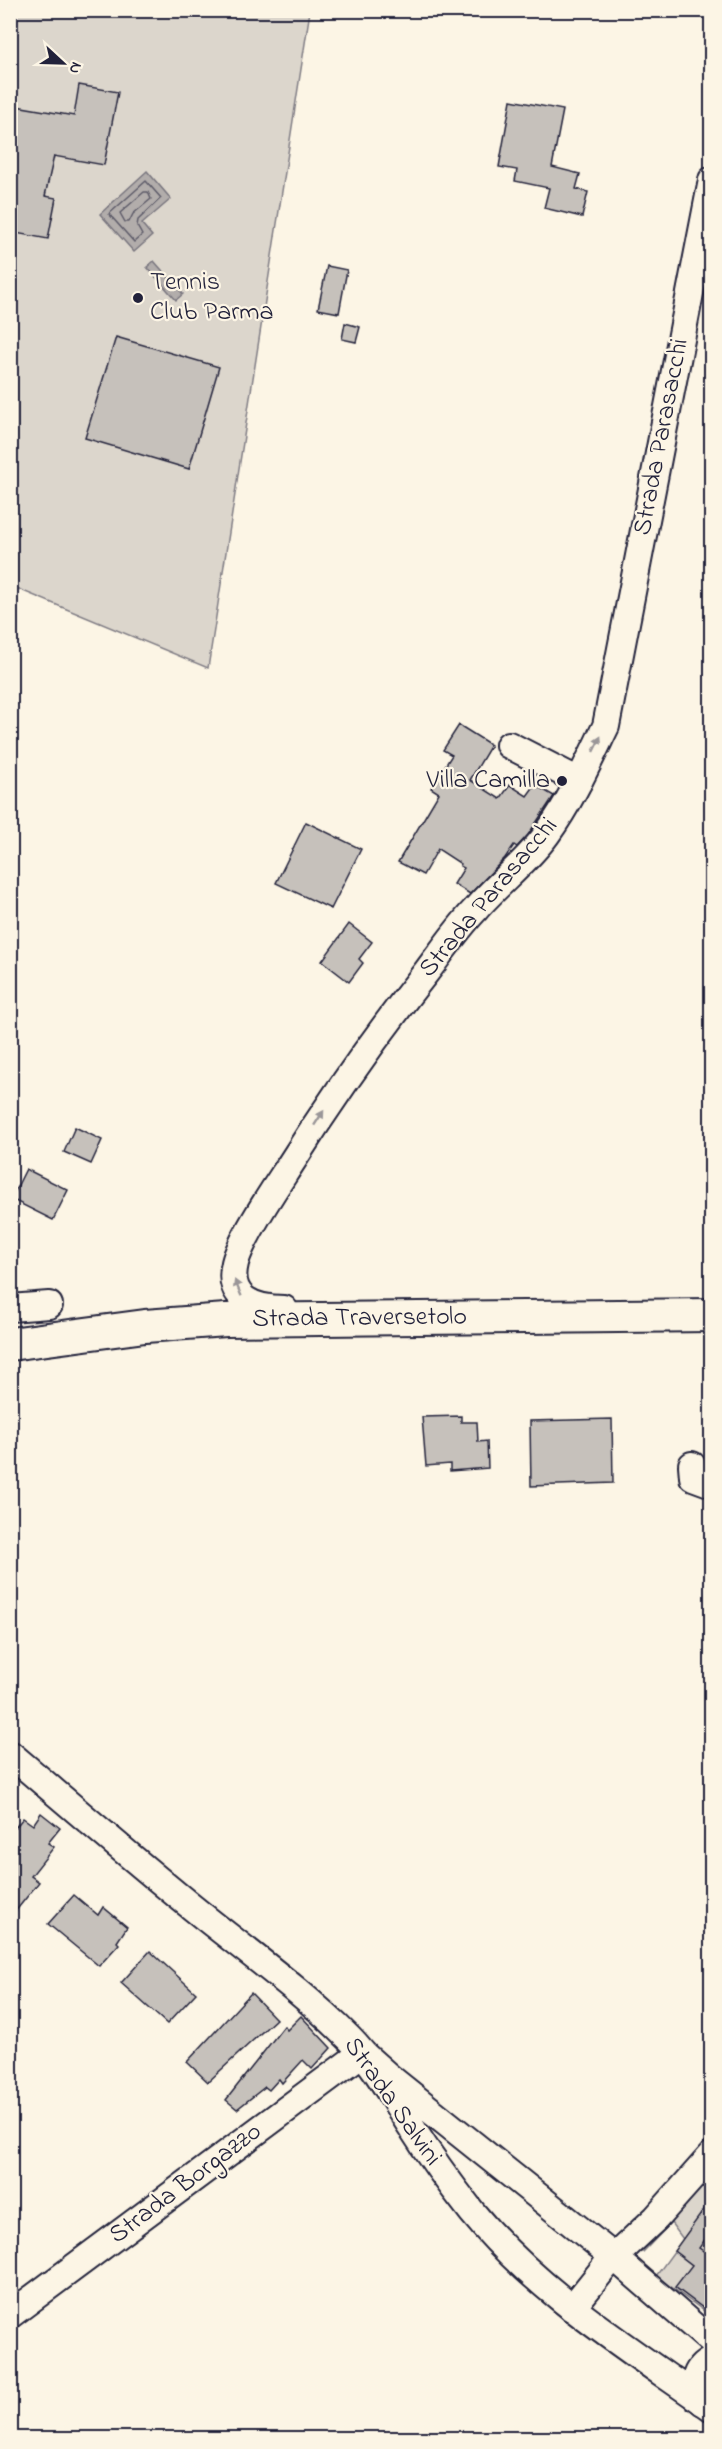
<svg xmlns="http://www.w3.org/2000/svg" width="722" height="2449" font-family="'Indie Flower',sans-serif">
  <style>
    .green { fill: #dcd6cc; stroke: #7f7c84; stroke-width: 1.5 }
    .water { fill: #b2adab; stroke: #78757e; stroke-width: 1.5 }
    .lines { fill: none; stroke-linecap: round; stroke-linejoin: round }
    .shore { stroke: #5c5a68; stroke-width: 1.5 }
    .building { fill: #c6c1bb; stroke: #22223b; stroke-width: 1.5 }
    .minor-casing { stroke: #22223b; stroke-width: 30 }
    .major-casing { stroke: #22223b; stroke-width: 36 }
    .minor { stroke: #fcf5e5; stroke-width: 26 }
    .major { stroke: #fcf5e5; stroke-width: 32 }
    .oneway { fill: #9a9698 }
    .poi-dot { fill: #22223b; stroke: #fcf5e5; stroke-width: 2 }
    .labels { text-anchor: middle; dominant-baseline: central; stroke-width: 4.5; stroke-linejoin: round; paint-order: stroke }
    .poi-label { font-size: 26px; fill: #22223b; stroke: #fcf5e5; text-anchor: start }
    .street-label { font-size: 26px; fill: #22223b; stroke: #fcf5e5 }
  </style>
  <rect width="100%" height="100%" fill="#fcf5e5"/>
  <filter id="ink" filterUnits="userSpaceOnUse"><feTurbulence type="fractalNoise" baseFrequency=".0167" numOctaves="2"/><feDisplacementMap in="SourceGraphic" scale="12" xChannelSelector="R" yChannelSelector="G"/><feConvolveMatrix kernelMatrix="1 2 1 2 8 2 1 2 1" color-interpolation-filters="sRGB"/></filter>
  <g filter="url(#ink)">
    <g class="green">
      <polygon points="10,11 310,11 208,668 11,586"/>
      <polygon points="711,2162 711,2316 656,2276 683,2239 671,2223 643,2252 638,2252"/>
    </g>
    <g class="water">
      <polygon points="147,171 171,199 142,224 152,236 134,252 100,214"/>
      <polygon points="154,261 183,294 176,300 147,267"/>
    </g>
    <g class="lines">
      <g class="shore">
        <polygon points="146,181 161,198 138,220 137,226 142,235 134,242 109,214"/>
        <polygon points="144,192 148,192 151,199 133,214 129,222 125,222 120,213"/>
      </g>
    </g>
    <g class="building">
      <polygon points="79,85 118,92 104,165 54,156 45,196 56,198 48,239 10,232 10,105 74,116"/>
      <polygon points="511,100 563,110 552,167 580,174 576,189 588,192 582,217 544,208 549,188 515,181 517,170 499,167"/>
      <polygon points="327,266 347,270 339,313 318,309"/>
      <polygon points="345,323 360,327 356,342 342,339"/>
      <polygon points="116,337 219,367 189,469 85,438"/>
      <polygon points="459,725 491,745 470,780 500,799 510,785 527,796 535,785 554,796 528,835 517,847 514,845 505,858 470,894 454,884 464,868 460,866 461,864 438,849 423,875 398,862 439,793 431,788 452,755 443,750"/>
      <polygon points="306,822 361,849 331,909 276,883"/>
      <polygon points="349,924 372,942 359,959 363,963 349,982 322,961"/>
      <polygon points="75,1127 102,1140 91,1164 64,1152"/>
      <polygon points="26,1169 68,1190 53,1220 11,1199"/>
      <polygon points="461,1416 461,1422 477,1422 478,1442 487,1441 488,1468 450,1471 450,1464 426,1466 422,1417"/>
      <polygon points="612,1419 613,1483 531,1486 530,1421"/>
      <polygon points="41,1813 60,1828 48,1843 54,1847 31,1876 39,1882 10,1918 10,1834 23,1818 33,1825"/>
      <polygon points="74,1895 98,1915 103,1907 127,1927 117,1942 119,1944 99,1966 48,1924"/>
      <polygon points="150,1951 196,1993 167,2024 121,1983"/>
      <polygon points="251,1993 276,2019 208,2082 187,2062"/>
      <polygon points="301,2016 331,2048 312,2069 303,2060 282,2083 279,2079 269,2090 265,2087 237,2109 226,2100 284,2026 287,2030"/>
      <polygon points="711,2200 711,2231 699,2248 711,2256 711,2314 675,2287 692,2265 674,2251"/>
    </g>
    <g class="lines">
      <defs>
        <g id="minor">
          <polyline points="509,745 579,781"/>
          <polyline points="10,1308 49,1305"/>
          <path d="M 284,1309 C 255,1309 226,1299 235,1263 C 241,1238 273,1191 288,1168 C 331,1100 377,1034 427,971 C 443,950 457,929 475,910 C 497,884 527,862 547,834 C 571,801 588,763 606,726 L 712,180"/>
          <polyline points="692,1465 693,1477 712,1484"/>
          <path d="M 10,1754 C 69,1804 128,1855 188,1904 C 242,1948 300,1989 349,2038 C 374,2063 391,2095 410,2125 C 429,2155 450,2184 472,2212 C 538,2293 628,2348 712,2408"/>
          <polyline points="572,2308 609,2262 656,2218 712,2155"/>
          <polyline points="10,2315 362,2053 389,2077 614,2257 712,2342"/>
          <path d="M 703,2402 C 689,2388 694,2368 712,2360"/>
        </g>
        <g id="major">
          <path id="s1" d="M 10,1344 L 145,1326 L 226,1320 L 712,1315"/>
        </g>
      </defs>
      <use href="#minor" class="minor-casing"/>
      <use href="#major" class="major-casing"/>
      <use href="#minor" class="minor"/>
      <use href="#major" class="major"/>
    </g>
    <defs><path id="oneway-solid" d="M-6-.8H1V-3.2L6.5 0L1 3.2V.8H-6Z" transform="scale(1.5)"/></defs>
    <g class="oneway">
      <use href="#oneway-solid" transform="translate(597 744) rotate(-64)"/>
      <use href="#oneway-solid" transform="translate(319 1118) rotate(-57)"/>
      <use href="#oneway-solid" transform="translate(238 1288) rotate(-113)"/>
    </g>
  </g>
  <g class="poi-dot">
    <circle cx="138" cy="298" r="6"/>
    <circle cx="562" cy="781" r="6"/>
  </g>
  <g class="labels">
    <g class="poi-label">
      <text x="150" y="283">Tennis<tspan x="150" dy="30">Club Parma</tspan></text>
      <text x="550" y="781" text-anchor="end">Villa Camilla</text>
    </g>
    <g class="street-label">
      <text transform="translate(662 437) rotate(-79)">Strada Parasacchi</text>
      <text transform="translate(489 898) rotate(-50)">Strada Parasacchi</text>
      <text stroke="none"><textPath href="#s1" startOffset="351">Strada Traversetolo</textPath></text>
      <text transform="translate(392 2102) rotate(55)">Strada Salvini</text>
      <text transform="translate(186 2184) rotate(-37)">Strada Borgazzo</text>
    </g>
  </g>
  <rect width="722" height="2449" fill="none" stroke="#fcf5e5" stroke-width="36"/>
  <rect x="18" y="18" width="686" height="2413" fill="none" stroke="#22223b" stroke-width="2" filter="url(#ink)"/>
  <g transform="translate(63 63) rotate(112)" stroke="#fcf5e5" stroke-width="4.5" paint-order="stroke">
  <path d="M0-4.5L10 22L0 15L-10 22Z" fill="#22223b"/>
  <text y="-9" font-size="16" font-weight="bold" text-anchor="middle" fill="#22223b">N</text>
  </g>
</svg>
